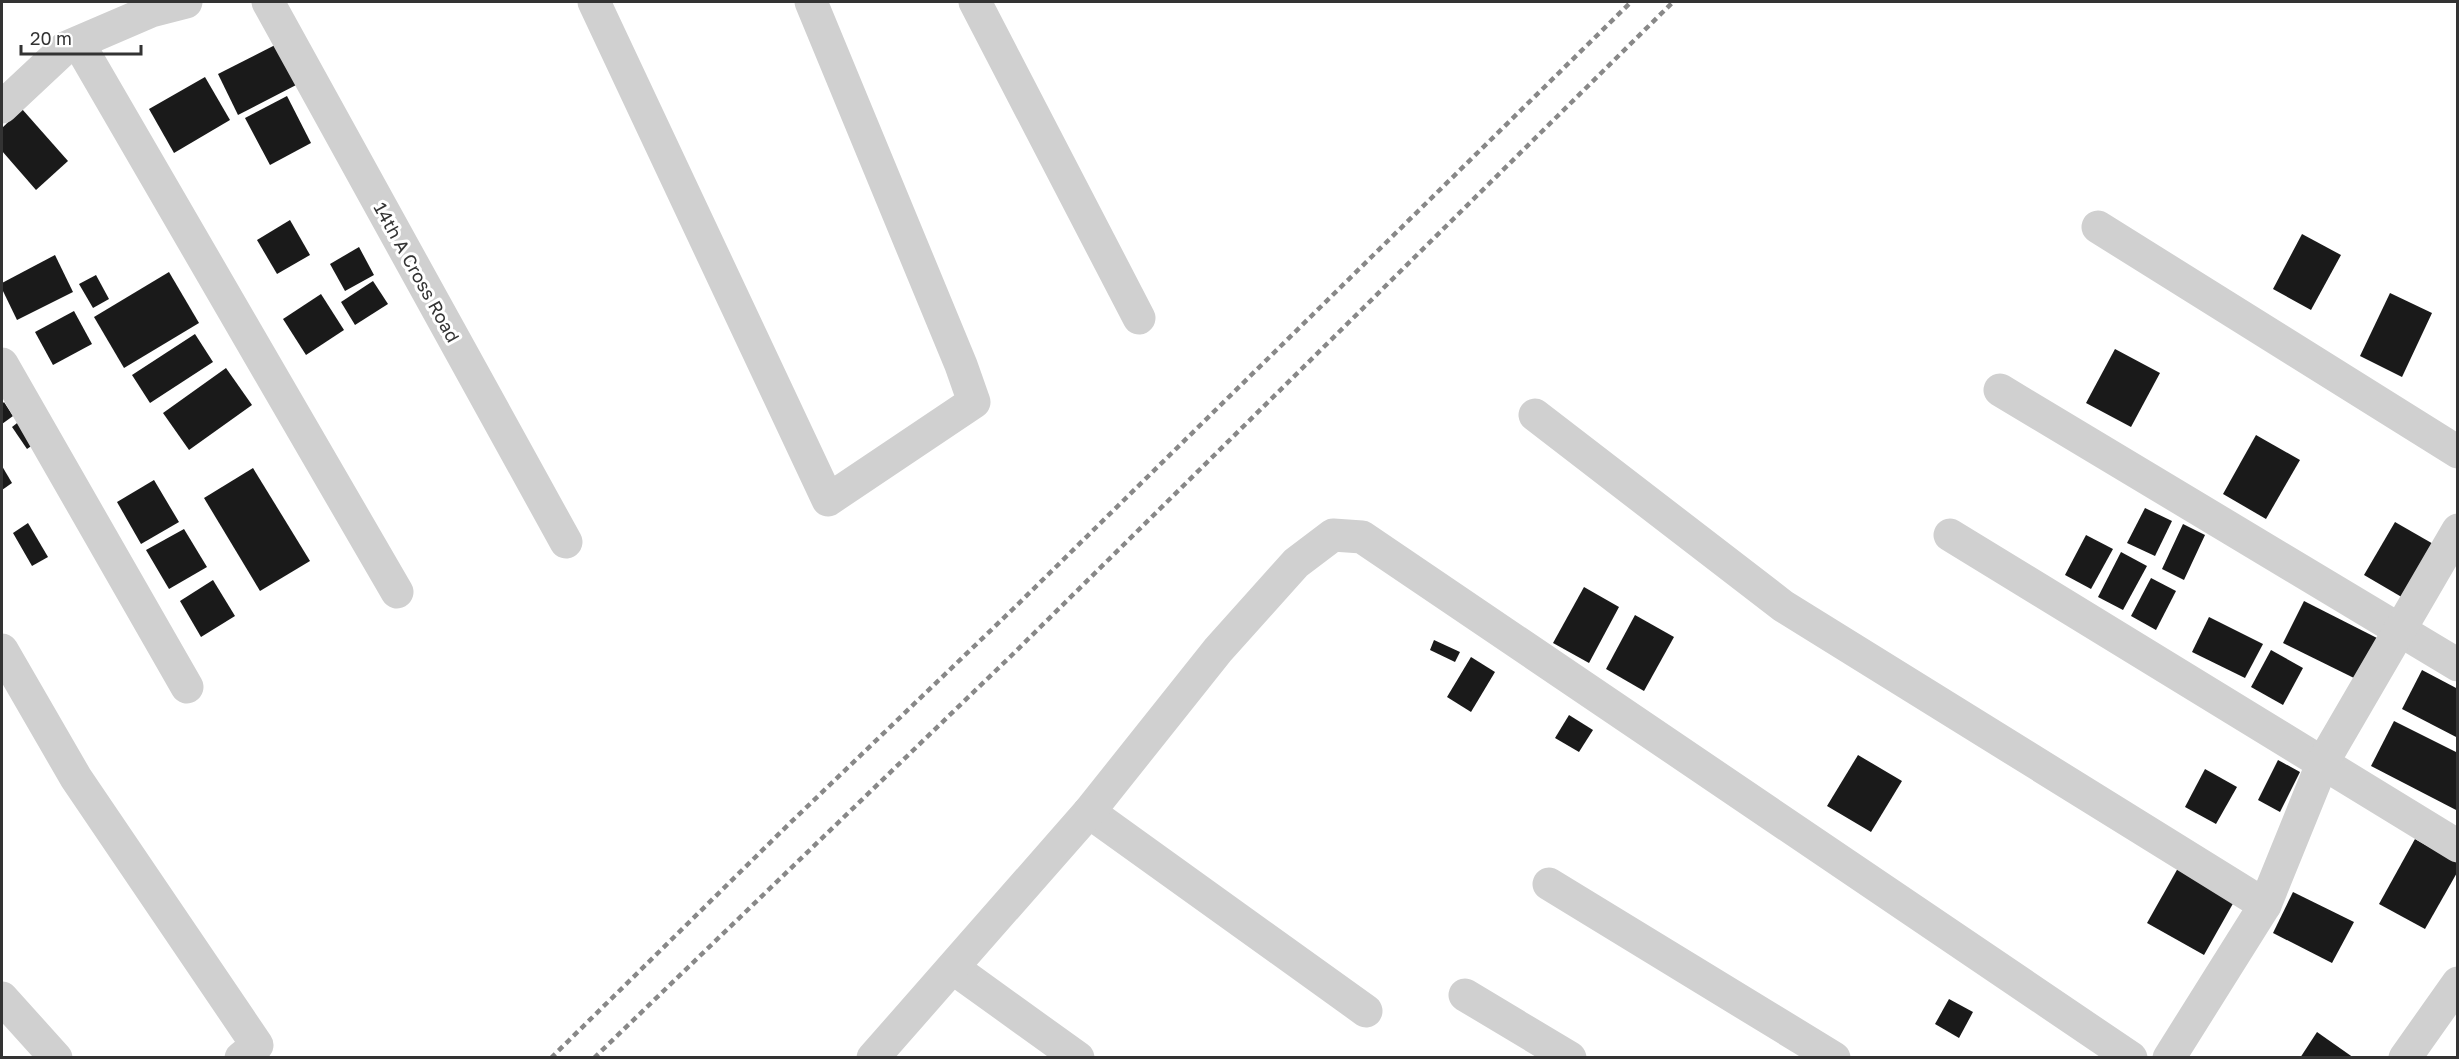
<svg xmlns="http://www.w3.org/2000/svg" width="2459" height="1059" font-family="'Golos Text',sans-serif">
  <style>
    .building { fill: #1a1a1a }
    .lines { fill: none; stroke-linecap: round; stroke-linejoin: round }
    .minor { stroke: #d0d0d0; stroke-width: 33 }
    .tertiary { stroke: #d0d0d0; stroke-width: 33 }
    .rail { stroke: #888; stroke-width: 4.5; stroke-dasharray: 6 4.5; stroke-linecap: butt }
    .labels { text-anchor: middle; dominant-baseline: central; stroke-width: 6; stroke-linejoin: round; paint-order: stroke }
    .street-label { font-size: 18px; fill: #333; stroke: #fff }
  </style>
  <rect width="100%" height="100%" fill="#fff"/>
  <g class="building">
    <polygon points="279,43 300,83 238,115 218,74"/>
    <polygon points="205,77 230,120 174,153 149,109"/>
    <polygon points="287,96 311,143 270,165 245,118"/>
    <polygon points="22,109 68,161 36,190 2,151 2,128"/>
    <polygon points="290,220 310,255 277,274 257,240"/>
    <polygon points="2302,234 2341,255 2311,310 2273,289"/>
    <polygon points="359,247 374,275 345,291 330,264"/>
    <polygon points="55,255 73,292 17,320 2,289 2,283"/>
    <polygon points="169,272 199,323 124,368 94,317"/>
    <polygon points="96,275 109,299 93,308 79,284"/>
    <polygon points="373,281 388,304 355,325 341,302"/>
    <polygon points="2390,293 2432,313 2402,377 2360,356"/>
    <polygon points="321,294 344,330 306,355 283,319"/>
    <polygon points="74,311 92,344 53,365 35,332"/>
    <polygon points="195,334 213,362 150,403 132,375"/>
    <polygon points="2115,349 2160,373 2131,427 2086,403"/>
    <polygon points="226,368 252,405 189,450 163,413"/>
    <polygon points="4,402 13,416 2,424 2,404"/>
    <polygon points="21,420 37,442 27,449 12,427"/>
    <polygon points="2256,435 2300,460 2266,519 2223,494"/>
    <polygon points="2,466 12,483 2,490"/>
    <polygon points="253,468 310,561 260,591 204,498"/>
    <polygon points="154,480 179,522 141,544 117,502"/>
    <polygon points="2145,508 2172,521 2155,556 2127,543"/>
    <polygon points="2395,522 2435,545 2405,599 2364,575"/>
    <polygon points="28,523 48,557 32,566 13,533"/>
    <polygon points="2183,524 2205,535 2184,580 2162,569"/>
    <polygon points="184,529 207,567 169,589 146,550"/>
    <polygon points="2086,535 2113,549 2091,589 2065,575"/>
    <polygon points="2121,552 2147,566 2123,610 2098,597"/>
    <polygon points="2151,578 2176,591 2156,630 2131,616"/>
    <polygon points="213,580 235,616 201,637 180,601"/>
    <polygon points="1584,587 1619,607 1589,663 1553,643"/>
    <polygon points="2304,601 2377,638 2356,679 2283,643"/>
    <polygon points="1635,615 1674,637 1644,691 1606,669"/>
    <polygon points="2209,617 2263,644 2245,678 2192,652"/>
    <polygon points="1434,640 1460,652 1455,662 1430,650"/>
    <polygon points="2271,650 2303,668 2283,705 2251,687"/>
    <polygon points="1471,657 1495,672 1471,712 1447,697"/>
    <polygon points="2422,670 2458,689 2458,738 2402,709"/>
    <polygon points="1569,715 1593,730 1579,752 1555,738"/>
    <polygon points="2394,721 2458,753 2458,811 2371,766"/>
    <polygon points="1858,755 1902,781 1871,832 1827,806"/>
    <polygon points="2278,760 2300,772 2280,812 2258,800"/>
    <polygon points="2205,769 2237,787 2216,824 2185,807"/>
    <polygon points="2415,839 2458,863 2458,871 2425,929 2379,904"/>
    <polygon points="2178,868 2235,900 2204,955 2147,923"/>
    <polygon points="2293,892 2354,922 2332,963 2273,933"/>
    <polygon points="1949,999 1973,1012 1959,1038 1935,1024"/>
    <polygon points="2317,1032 2354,1058 2300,1058"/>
  </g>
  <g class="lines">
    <g class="minor">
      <polyline points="268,2 566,542"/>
      <polyline points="594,2 828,500 974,402 961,365 811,2"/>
      <polyline points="975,2 1139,318"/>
      <polyline points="79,44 397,592"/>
      <polyline points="2098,227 2458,452"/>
      <polyline points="2,364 187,687"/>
      <polyline points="2000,390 2458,665"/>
      <polyline points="1535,415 1783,606 2265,905"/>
      <polyline points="1950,535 2458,846"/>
      <polyline points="2,650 76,778 257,1045 241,1058"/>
      <polyline points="1089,812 1366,1011"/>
      <polyline points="1549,884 1834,1058"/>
      <polyline points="953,968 1078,1058"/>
      <polyline points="1465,995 1570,1058"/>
      <polyline points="2,998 56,1058"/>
      <polyline points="873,1058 1089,812 1218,650 1296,563 1333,535 1362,537 2131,1058"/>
      <polyline points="2169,1058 2265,905 2323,762 2458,530"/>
      <polyline points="2405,1058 2458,983"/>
    </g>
    <polyline class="tertiary" points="2,107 65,48 151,11 186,2"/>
    <g class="rail">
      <polyline points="551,1058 788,825 1013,609 1631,2"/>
      <polyline points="594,1058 1012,655 1673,2"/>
    </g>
  </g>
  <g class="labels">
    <g class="street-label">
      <text transform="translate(417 272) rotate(61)">14th A Cross Road</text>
    </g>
  </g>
  <rect width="2459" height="1059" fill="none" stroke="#333333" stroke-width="6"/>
  <path d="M21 45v9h120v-9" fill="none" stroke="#333333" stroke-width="3"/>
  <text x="30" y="45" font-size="18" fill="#333333" stroke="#ffffff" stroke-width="4.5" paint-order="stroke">20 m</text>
</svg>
